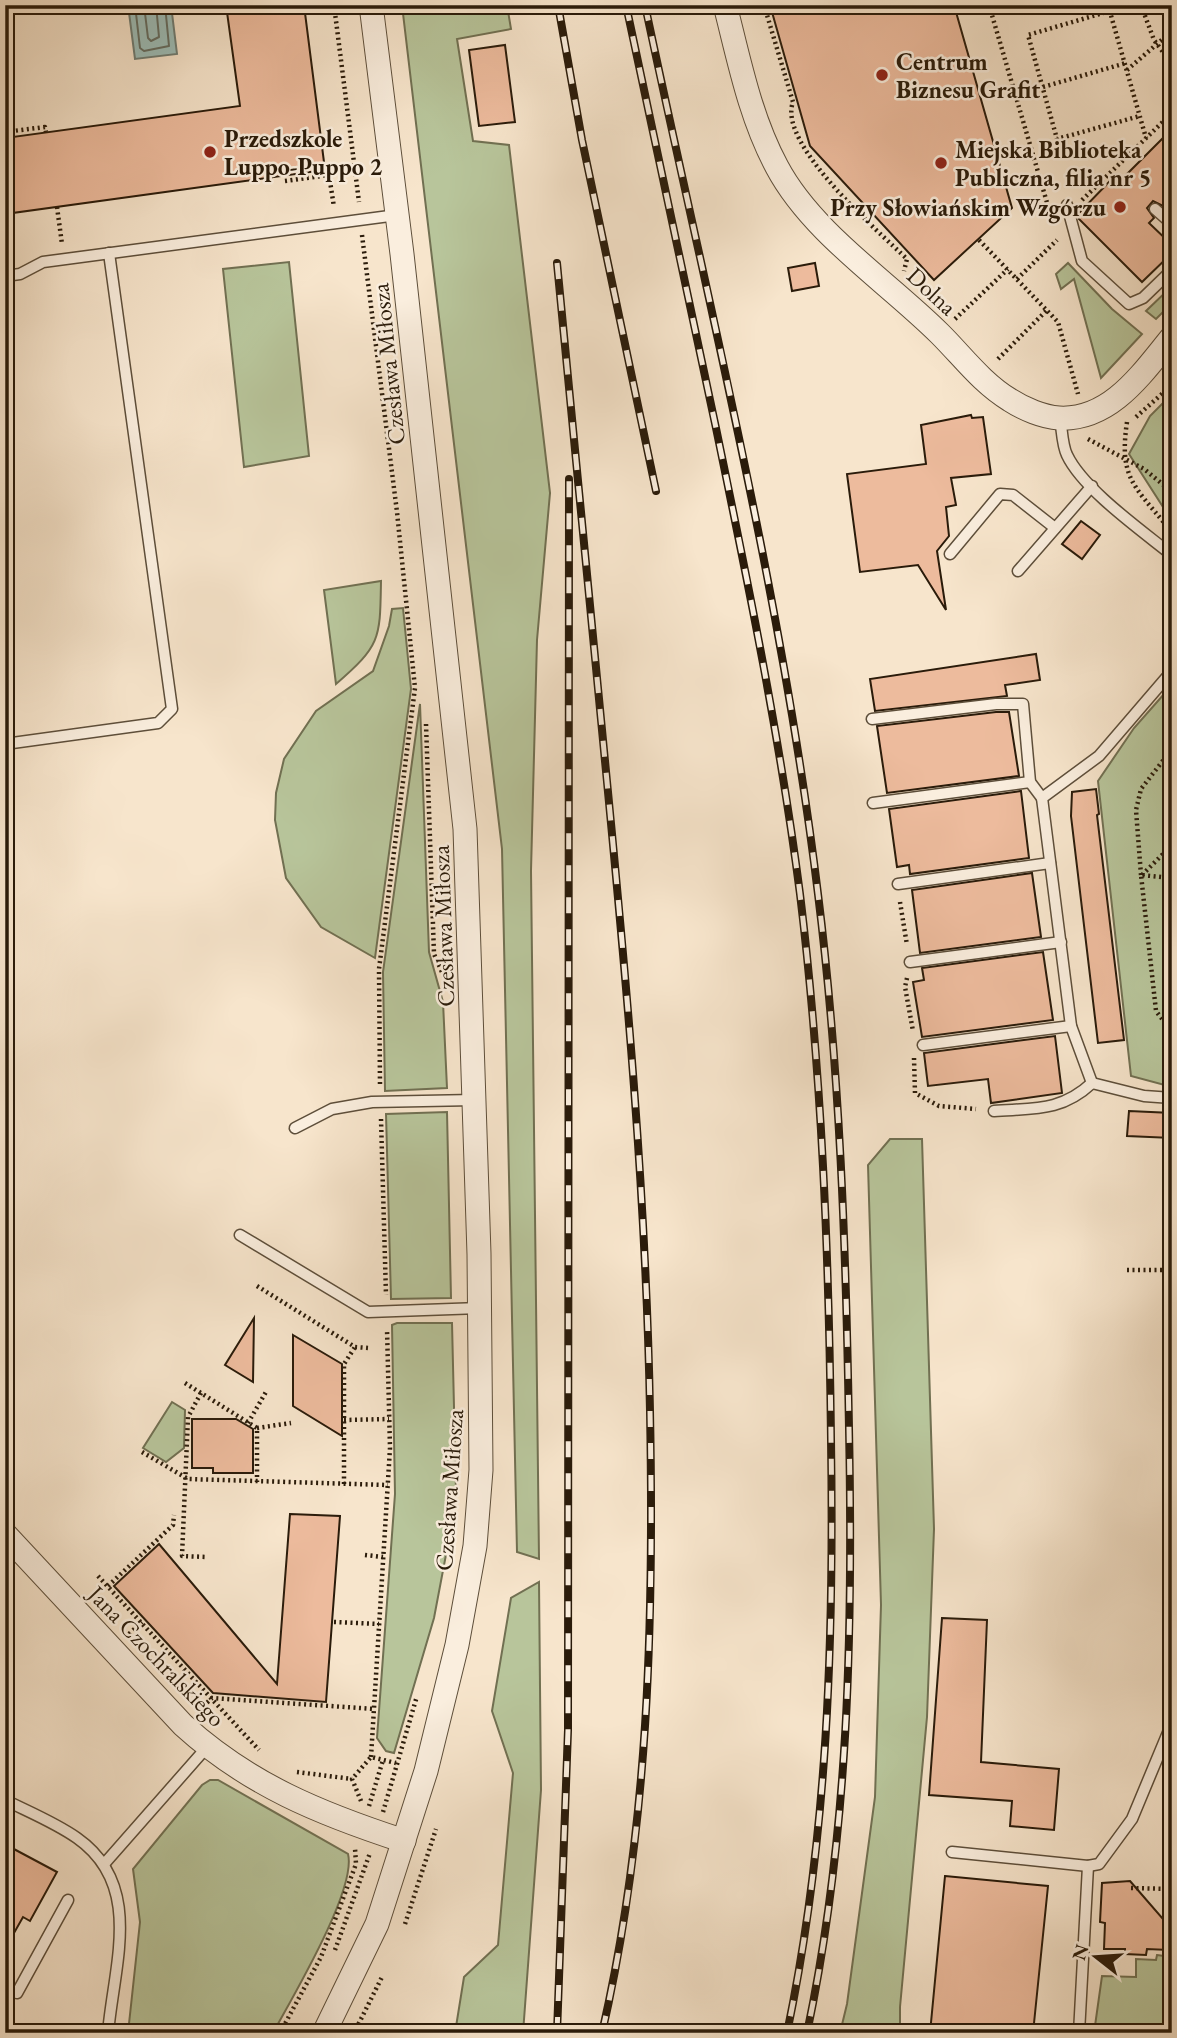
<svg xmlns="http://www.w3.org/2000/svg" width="1177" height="2038" font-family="'EB Garamond',serif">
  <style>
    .green { fill: #b8c59b; stroke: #717052; stroke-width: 2 }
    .water { fill: #9dbfba; stroke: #6f7d74; stroke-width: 2 }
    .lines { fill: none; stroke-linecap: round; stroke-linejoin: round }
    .shore { stroke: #646d62; stroke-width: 2 }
    .building { fill: #edbb9d; stroke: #2a1b0a; stroke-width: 2 }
    .service-casing { stroke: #5d4e3a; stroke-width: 13 }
    .minor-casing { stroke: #5d4e3a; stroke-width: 25 }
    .path { stroke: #2a1b0a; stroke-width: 4.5; stroke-dasharray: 2 3.5; stroke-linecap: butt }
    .service { stroke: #faeede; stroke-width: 10 }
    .minor { stroke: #faeede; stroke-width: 23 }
    .rail-casing { stroke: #2a1b0a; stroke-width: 8 }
    .rail { stroke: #faeede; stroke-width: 5; stroke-dasharray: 16; stroke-linecap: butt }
    .poi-dot { fill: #8f2418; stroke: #faeede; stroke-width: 2.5 }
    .labels { text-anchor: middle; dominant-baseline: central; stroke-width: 5; stroke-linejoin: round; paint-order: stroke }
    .poi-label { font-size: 24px; font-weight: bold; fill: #2a1b0a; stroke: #faeede; text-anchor: start }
    .street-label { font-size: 24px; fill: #2a1b0a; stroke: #faeede }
  </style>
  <rect width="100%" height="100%" fill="#f7e5cc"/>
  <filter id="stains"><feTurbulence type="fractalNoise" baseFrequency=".00286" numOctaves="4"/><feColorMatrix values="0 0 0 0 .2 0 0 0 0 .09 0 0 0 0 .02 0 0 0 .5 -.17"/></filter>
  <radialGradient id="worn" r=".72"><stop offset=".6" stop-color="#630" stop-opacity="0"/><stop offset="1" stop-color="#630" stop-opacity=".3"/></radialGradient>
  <g class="green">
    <polygon points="402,5 507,5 511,29 457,39 473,141 509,145 550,493 537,640 531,871 539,1559 517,1552 502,849"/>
    <polygon points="289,262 309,456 244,467 223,269"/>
    <polygon points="1068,263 1112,309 1142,334 1101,378 1074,279 1061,289 1056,274"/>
    <polygon points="1172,286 1172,303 1156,319 1146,311"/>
    <polygon points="1172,394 1172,521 1129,454 1150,416"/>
    <path d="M 381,581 C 380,639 381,645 336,684 L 324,590 Z"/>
    <polygon points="403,608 411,689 375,958 321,927 286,878 275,820 276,793 284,759 316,711 373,671 389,626 392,609"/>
    <polygon points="1172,685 1172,1087 1131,1076 1098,781 1134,728"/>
    <polygon points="420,704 429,952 443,1002 447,1088 385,1091 383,972"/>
    <polygon points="447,1112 451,1298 391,1299 386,1114"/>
    <polygon points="890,1139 922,1139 934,1529 927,1717 900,2007 900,2033 840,2033 847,2004 875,1797 881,1605 868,1165"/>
    <polygon points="397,1323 452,1323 456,1491 452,1523 434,1618 394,1753 386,1751 377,1738 395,1494 392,1325"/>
    <polygon points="172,1402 185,1410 184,1448 166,1462 143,1448"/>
    <polygon points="539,1582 541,1790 523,2033 455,2033 464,1977 498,1945 513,1773 492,1711 511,1598"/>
    <path d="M 210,1780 L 218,1780 L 348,1854 C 357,1889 292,1998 273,2033 L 128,2033 L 140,1922 L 133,1869 L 202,1785 Z"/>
    <polygon points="1157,1955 1172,1957 1169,2033 1094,2033 1102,1976 1136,1977 1136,1959 1156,1960"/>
  </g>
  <polygon class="water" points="128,5 171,5 177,54 135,59"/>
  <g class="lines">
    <g class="shore">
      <polyline points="135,5 140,48 144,51 169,46 165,5"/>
      <polyline points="144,5 148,38 151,41 159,37 156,5"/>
    </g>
  </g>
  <g class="building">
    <polygon points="226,5 304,5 325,170 5,214 5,138 240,106"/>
    <polygon points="770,5 954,5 1012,208 934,280 810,146"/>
    <polygon points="505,45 515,122 479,126 469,50"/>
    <polygon points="1172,129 1172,201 1165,207 1153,201 1147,208 1154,218 1149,223 1172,245 1172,253 1142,282 1079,219 1078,214 1109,182 1114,187"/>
    <polygon points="815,263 819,286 792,291 788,268"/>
    <polygon points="971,415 972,418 983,417 991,474 951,478 956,505 946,507 949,536 937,551 946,610 918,565 860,572 847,474 926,464 921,425"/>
    <polygon points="1081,521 1100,535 1082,559 1062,544"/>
    <polygon points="1036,654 1040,680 1005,685 1007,696 875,711 870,679"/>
    <polygon points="996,712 1009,712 1019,776 887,793 877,726"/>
    <polygon points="1096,789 1099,814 1097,815 1124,1040 1098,1043 1071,816 1072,792"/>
    <polygon points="1021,791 1029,858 910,874 909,865 897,867 889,809"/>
    <polygon points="1032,873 1041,937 920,953 912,890"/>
    <polygon points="1043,952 1053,1020 922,1037 913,982 924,980 922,968"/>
    <polygon points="1055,1036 1062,1093 991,1103 988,1079 928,1086 924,1053"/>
    <polygon points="1129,1111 1172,1113 1172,1138 1127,1136"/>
    <polygon points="254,1318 253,1382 225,1365"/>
    <polygon points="293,1335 342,1364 342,1436 293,1406"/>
    <polygon points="192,1419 236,1419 253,1429 253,1473 213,1473 213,1468 192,1468"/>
    <polygon points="290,1514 340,1516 326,1702 213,1693 114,1586 159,1544 277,1684"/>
    <polygon points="942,1618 987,1620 981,1762 1059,1769 1054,1830 1010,1826 1012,1801 929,1795"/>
    <polygon points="12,1848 57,1872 30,1921 23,1917 5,1949 5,1861"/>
    <polygon points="945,1876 1048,1886 1033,2033 930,2033"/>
    <polygon points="1130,1881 1170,1927 1169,1950 1147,1949 1146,1955 1125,1954 1125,1949 1104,1949 1105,1923 1100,1922 1102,1883"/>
  </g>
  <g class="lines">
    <defs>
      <g id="service">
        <polyline points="1067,205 1082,261 1129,304 1143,298 1172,270"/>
        <polyline points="1155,209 1172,224"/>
        <polyline points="5,276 20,274 43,262 397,215"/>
        <path d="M 1060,418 C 1062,429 1062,445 1067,455 C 1083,489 1141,530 1172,555"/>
        <polyline points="950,554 1000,494 1013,495 1055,528"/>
        <polyline points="1018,571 1092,486"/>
        <polyline points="872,719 996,704 1023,704 1030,782 1042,798"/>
        <polyline points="5,744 158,723 172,709 109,253"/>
        <polyline points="873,803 1030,782"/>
        <polyline points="898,884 1050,863"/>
        <polyline points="910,962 1061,942"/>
        <polyline points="923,1045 1071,1026"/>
        <polyline points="1092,1083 1071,1026 1042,798 1099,756 1172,671"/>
        <polyline points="1092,1083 1144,1096 1172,1098"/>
        <path d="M 994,1111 C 1033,1108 1061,1112 1092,1083"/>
        <polyline points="295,1128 332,1109 372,1102 474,1100"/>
        <polyline points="240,1235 368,1312 480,1308"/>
        <path d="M 5,1800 C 29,1812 56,1823 77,1838 C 144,1885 114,1964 108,2033"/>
        <polyline points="952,1852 1088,1866 1099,1864 1132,1819 1172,1723"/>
        <polyline points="105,1863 207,1747"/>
        <polyline points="5,1987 17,1993 68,1900"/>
        <polyline points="1079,2033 1088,1866"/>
      </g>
      <g id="minor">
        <path d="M 725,5 C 739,60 750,117 777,167 C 812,233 888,282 940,334 C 963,357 982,383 1010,400 C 1024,409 1043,417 1059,418 C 1111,421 1143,372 1172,337"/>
        <path d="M 5,1534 L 183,1725 C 249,1785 321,1814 404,1841"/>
        <polyline points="324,2033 377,1924 426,1771 457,1645 475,1546 481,1470 479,1254 465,829 402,254 371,5"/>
      </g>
    </defs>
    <use href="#service" class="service-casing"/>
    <use href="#minor" class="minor-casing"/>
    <g class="path">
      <polyline points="334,5 359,202"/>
      <path d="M 764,5 L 793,102 C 777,144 878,231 907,259 L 904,271"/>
      <polyline points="989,5 1048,206"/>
      <polyline points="1108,5 1146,138"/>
      <polyline points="1141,5 1154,40 1172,64"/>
      <polyline points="1110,11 1028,35 1057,139 1140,116"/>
      <polyline points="1127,70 1172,31"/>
      <polyline points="1043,87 1126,63"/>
      <polyline points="5,132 45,127 46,132"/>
      <polyline points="285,181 329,175 334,207"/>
      <polyline points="1082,200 1172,113"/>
      <polyline points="57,207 62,244"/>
      <polyline points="362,235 397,512 415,688 379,969 380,1085"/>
      <polyline points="979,240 1058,322 1078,394"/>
      <polyline points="1017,279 1057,240"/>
      <polyline points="955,319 1008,269"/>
      <polyline points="998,359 1047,310"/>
      <polyline points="1136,417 1172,385"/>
      <path d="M 1127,422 C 1119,476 1133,485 1166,525"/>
      <polyline points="1088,439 1144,469 1172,492"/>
      <polyline points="426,724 434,954 445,979"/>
      <polyline points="1141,875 1136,810 1141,789 1172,749"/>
      <polyline points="1142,875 1172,845"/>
      <polyline points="1165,877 1172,897"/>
      <polyline points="1172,878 1141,875 1156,1011 1172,1032"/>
      <polyline points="900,902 907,945"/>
      <polyline points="907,978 905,987 913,1031"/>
      <polyline points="914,1058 915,1093 939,1106 976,1109"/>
      <polyline points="381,1119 386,1295"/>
      <polyline points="1127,1270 1172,1270"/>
      <polyline points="257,1286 355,1347 368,1348"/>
      <polyline points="185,1383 257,1428 257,1482"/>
      <polyline points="201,1393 188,1417 182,1556 207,1557"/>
      <polyline points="344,1420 389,1419"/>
      <polyline points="248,1423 266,1392"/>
      <polyline points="257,1428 291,1423"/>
      <polyline points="142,1452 188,1479 388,1485"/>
      <polyline points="344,1484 344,1364 355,1347"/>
      <polyline points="365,1555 383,1557"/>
      <polyline points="98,1576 259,1750"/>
      <polyline points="108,1586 173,1525 174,1515"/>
      <polyline points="334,1622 379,1624"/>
      <polyline points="129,1634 142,1622"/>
      <polyline points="199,1710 212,1698 374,1709"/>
      <polyline points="371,1757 390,1448 387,1329"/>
      <polyline points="297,1772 352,1779"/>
      <polyline points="361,1801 352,1779 371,1757 396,1763"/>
      <polyline points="369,1806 383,1760"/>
      <polyline points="383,1812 417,1696"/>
      <polyline points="1131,1888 1172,1889"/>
      <polyline points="405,1924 436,1829"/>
      <polyline points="335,1950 370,1853"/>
      <polyline points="356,2029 382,1977"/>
      <polyline points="280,2033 321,1957 356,1864 355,1848"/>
    </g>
    <use href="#service" class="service"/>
    <use href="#minor" class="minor"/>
    <defs>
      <g id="rail">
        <polyline points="558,5 582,140 656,491"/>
        <path d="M 626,5 C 656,146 686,287 716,428 C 748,583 780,738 800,894 C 822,1075 829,1257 831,1439 C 834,1639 828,1836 787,2033"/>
        <path d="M 645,5 C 707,299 782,596 818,894 C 840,1071 846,1250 849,1428 C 853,1632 849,1833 807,2033"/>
        <path d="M 557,263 C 573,429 589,595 605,761 C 626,977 646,1193 650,1411 C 654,1621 649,1828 602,2033"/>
        <polyline points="557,2033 568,1730 569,479"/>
      </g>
    </defs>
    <use href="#rail" class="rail-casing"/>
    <use href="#rail" class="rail"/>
  </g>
  <g class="poi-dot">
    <circle cx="882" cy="75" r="7"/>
    <circle cx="210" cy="152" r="7"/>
    <circle cx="941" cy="163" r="7"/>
    <circle cx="1120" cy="207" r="7"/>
  </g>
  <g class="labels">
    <g class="poi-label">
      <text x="896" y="61">Centrum<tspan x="896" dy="28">Biznesu Grafit</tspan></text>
      <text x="224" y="138">Przedszkole<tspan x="224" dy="28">Luppo-Puppo 2</tspan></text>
      <text x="955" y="149">Miejska Biblioteka<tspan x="955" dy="28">Publiczna, filia nr 5</tspan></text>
      <text x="1106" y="207" text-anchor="end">Przy Słowiańskim Wzgórzu</text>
    </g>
    <g class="street-label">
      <text transform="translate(932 291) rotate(43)">Dolna</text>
      <text transform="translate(388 364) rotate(-96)">Czesława Miłosza</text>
      <text transform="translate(443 926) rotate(-92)">Czesława Miłosza</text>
      <text transform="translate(449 1490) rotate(-86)">Czesława Miłosza</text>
      <text transform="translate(157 1656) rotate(46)">Jana Czochralskiego</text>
    </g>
  </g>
  <rect width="1177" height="2038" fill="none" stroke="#f7e5cc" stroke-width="28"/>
  <rect x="7" y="7" width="1163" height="2024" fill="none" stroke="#2a1b0a" stroke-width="3.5"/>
  <rect x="14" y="14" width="1149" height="2010" fill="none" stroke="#2a1b0a" stroke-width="2"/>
  <g transform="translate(1096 1957) rotate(287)" stroke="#faeede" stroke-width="5" paint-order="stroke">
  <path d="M0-5L12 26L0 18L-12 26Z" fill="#2a1b0a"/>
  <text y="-10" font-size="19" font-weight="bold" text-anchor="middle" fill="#2a1b0a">N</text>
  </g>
  <rect width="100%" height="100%" filter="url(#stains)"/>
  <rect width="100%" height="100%" fill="url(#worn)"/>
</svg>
